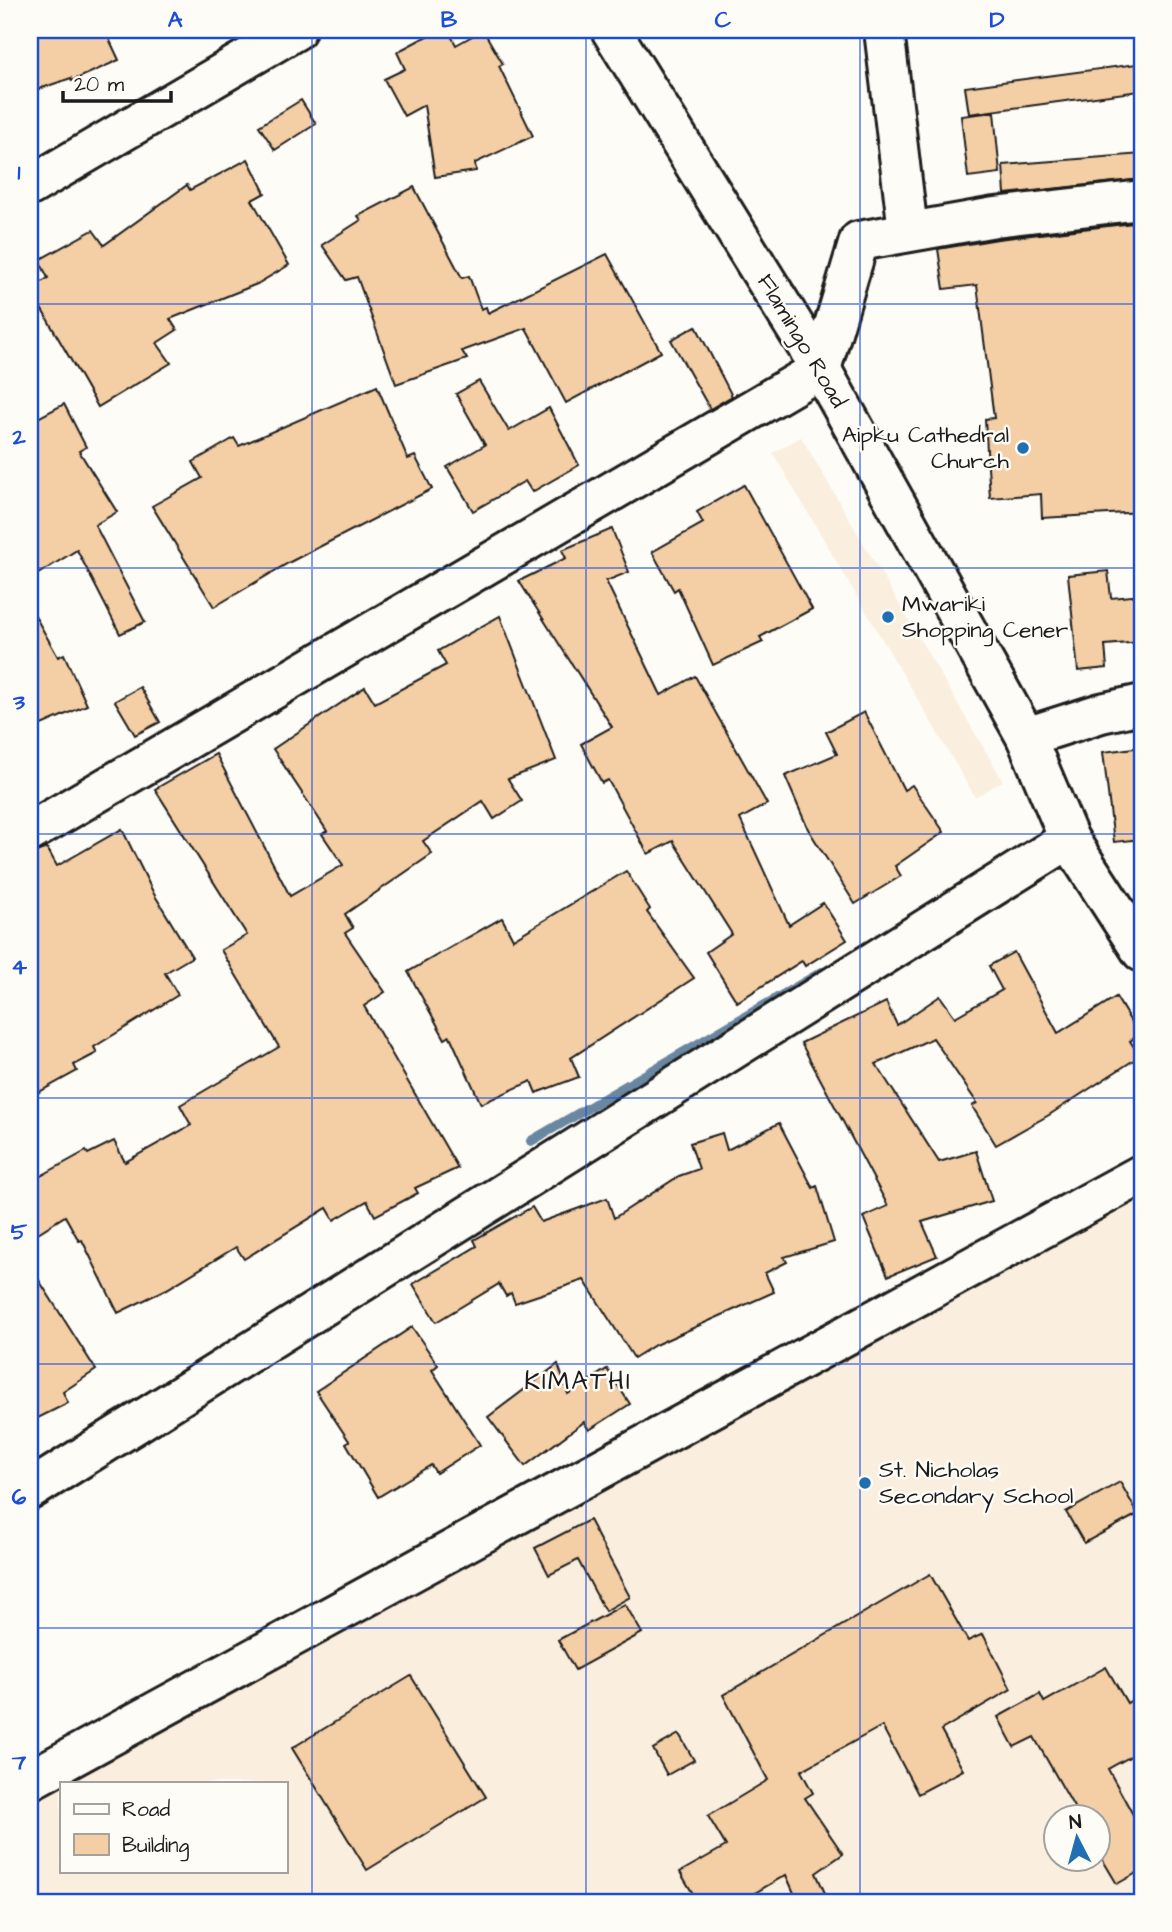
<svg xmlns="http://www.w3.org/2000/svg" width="1172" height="1932" font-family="'Architects Daughter',sans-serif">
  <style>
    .built { fill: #faeede; fill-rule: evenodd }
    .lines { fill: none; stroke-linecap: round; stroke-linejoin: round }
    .stream { stroke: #6b87a2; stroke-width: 10 }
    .building { fill: #f4cea4; stroke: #1c1c1c; stroke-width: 2 }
    .minor-casing { stroke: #1c1c1c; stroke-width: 44 }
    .minor { stroke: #fdfcf7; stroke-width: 38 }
    .grid { fill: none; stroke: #1d4ed8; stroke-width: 2; stroke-opacity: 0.55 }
    .poi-dot { fill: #1f6fb2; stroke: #fdfcf7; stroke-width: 2.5 }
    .labels { text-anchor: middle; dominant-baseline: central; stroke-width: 5; stroke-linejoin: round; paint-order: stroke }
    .street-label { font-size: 23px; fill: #1c1c1c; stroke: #fdfcf7 }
    .poi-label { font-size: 23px; fill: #1c1c1c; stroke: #fdfcf7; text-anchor: start }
    .quarter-label { font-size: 26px; letter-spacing: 2px; fill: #1c1c1c; stroke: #fdfcf7 }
    .neatline { fill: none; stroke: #1d4ed8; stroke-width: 2.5 }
    .grid-label { font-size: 23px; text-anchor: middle; font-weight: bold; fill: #1d4ed8 }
  </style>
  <rect width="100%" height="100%" fill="#fdfcf7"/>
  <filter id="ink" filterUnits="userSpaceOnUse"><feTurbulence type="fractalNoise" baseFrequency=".0143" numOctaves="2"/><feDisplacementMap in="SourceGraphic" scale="14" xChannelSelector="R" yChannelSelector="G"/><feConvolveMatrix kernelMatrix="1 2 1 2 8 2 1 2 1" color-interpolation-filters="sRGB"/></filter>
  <g filter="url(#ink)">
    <g class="built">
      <polygon points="801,437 1003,781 975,797 773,453"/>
      <path d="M 1142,1183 L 1142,1902 L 30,1902 L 30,1784 ZM 61,1783 L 285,1783 L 285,1871 L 61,1871 ZM 1056,1816 L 1098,1816 L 1098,1858 L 1056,1858 Z"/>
    </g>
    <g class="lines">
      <polyline class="stream" points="531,1141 822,972"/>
    </g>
    <g class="building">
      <polygon points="30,30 105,30 119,60 72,81 71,78 30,92"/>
      <polygon points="438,30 448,30 456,45 483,30 503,64 499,66 533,136 475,163 476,171 435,177 424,105 404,116 384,79 405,69 397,52"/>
      <polygon points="1136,64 1140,91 969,114 965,87"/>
      <polygon points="301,100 316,124 275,150 259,126"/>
      <polygon points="994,112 1000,173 968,177 961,116"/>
      <polygon points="1142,154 1142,179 1005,194 1003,165"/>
      <polygon points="248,159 265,193 252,200 289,265 257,284 170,319 177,330 157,343 171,363 98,407 30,289 48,278 39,260 93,230 104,245 187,185 190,190"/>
      <polygon points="414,187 462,278 469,276 481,309 486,307 488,313 607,254 661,352 566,403 526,328 462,351 467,359 396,384 357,277 346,280 322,245 361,220 358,216"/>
      <polygon points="1142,222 1142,512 1042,518 1041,494 990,498 985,419 994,418 977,285 944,289 938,249 998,239"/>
      <polygon points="696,326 732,396 710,409 671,340"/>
      <polygon points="479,381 509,431 549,408 579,465 532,492 525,481 473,511 447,467 485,445 456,394"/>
      <polygon points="377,386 408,459 415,456 432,489 290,562 214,607 152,506 202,478 193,462 234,438 239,446"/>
      <polygon points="64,404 86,447 79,451 117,512 95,525 145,622 120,634 77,550 30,579 30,422"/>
      <polygon points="744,485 812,609 760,637 763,642 713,665 678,588 674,591 652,552 703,523 697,512"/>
      <polygon points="612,529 629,572 606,581 661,695 695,676 767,804 740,819 789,925 823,903 847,940 805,966 802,961 737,1002 706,952 732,934 673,841 648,854 608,780 602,783 581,744 612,727 519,581 566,558 562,550"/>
      <polygon points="1108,571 1111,598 1142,595 1142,642 1105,645 1107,668 1078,671 1068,575"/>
      <polygon points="30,607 58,657 64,654 87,705 30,730"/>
      <polygon points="500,616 556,760 508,779 522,801 494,819 483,801 423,841 432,854 345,914 353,928 345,933 385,992 364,1006 458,1168 415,1188 418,1193 375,1216 367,1201 334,1220 327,1208 244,1259 236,1247 167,1289 118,1313 82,1240 79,1241 65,1216 30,1238 30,1182 86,1151 88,1154 114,1141 125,1162 191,1125 180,1105 279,1047 221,950 247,935 155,789 216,754 290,896 343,865 322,834 327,831 273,749 365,687 375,703 446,665 438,651"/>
      <polygon points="140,687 160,722 135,735 115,701"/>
      <polygon points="864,712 904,790 912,785 944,832 895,866 901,876 855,904 808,829 785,776 837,754 826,732"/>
      <polygon points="1142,747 1142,839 1114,842 1103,752"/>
      <polygon points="122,829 154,894 192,957 165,973 178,995 94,1047 97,1053 74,1065 77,1071 30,1097 30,854 47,848 57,866"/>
      <polygon points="626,871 650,909 647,912 694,978 571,1058 579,1077 536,1093 531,1081 481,1104 450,1036 445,1039 408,972 502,918 513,939"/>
      <polygon points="1014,952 1058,1033 1116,997 1139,1035 1130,1041 1140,1056 1049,1115 996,1145 972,1106 977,1103 933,1038 876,1064 939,1162 976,1151 992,1201 922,1222 937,1256 888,1276 863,1217 888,1206 801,1043 886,1002 897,1025 940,996 955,1017 1002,990 989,966"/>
      <polygon points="779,1123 813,1188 817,1186 834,1242 784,1257 787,1262 765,1273 774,1292 655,1345 634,1358 584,1280 515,1303 511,1293 506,1296 499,1284 436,1322 413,1284 477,1246 474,1240 532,1207 541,1222 607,1198 614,1218 679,1176 699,1169 690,1143 722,1133 727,1150"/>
      <polygon points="30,1266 96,1370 63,1392 68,1403 30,1422"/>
      <polygon points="412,1327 438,1365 432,1370 480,1445 436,1473 431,1465 378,1497 346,1443 349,1441 316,1391"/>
      <polygon points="558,1364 568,1394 607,1369 630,1404 589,1430 584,1422 525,1466 488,1417"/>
      <polygon points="1120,1482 1138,1514 1084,1543 1066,1512"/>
      <polygon points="589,1520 630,1597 605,1611 578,1560 549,1575 535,1548"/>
      <polygon points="930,1574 968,1641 983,1634 1011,1689 941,1730 963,1770 918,1794 882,1726 801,1771 813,1793 805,1798 843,1854 816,1873 829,1902 798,1902 786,1875 739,1902 698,1902 680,1872 726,1846 708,1816 768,1780 723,1695"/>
      <polygon points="625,1604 642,1633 575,1670 558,1640"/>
      <polygon points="1106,1667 1127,1703 1142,1694 1142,1750 1108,1769 1142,1831 1142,1870 1117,1884 1098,1852 1098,1816 1079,1816 1034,1737 1014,1747 998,1717 1040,1694 1044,1702"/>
      <polygon points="411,1676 486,1797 367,1870 292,1748"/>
      <polygon points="679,1734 694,1760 667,1775 653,1749"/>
    </g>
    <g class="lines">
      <defs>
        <g id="minor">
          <polyline points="611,30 821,369 1026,737 1069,839 1142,952"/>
          <polyline points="884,30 908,231"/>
          <polyline points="30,186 296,30"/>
          <polyline points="1026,737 1101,713 1142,704"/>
          <polyline points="30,832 821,369 859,241 995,217 1142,200"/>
          <polyline points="30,1490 1069,839"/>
          <polyline points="30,1780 1142,1174"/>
        </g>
      </defs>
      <use href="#minor" class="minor-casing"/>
      <use href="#minor" class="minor"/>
    </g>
  </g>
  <path class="grid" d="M 312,30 L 312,1902M 586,30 L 586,1902M 860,30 L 860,1902M 30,304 L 1142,304M 30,568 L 1142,568M 30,834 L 1142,834M 30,1098 L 1142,1098M 30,1364 L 1142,1364M 30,1628 L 1142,1628"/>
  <g class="poi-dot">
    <circle cx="1023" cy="448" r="7"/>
    <circle cx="888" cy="617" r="7"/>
    <circle cx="865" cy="1483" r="7"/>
  </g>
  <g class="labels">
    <g class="street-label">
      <text transform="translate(802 341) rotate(59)">Flamingo Road</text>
    </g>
    <g class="poi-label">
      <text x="1009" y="435" text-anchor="end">Aipku Cathedral<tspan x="1009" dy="26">Church</tspan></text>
      <text x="902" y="604">Mwariki<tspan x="902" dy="26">Shopping Cener</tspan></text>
      <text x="879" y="1470">St. Nicholas<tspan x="879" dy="26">Secondary School</tspan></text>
    </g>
    <g class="quarter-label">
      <text x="578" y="1381">KIMATHI</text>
    </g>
  </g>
  <rect width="1172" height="1932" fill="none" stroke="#fdfcf7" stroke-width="77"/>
  <rect x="60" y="1782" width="228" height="91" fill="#fdfcf7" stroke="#a3a29f" stroke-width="2"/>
  <rect x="74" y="1804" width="35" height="10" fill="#fdfcf7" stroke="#a3a29f" stroke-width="2"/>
  <text x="122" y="1816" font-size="21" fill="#1c1c1c">Road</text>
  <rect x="74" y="1834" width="35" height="21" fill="#f4cea4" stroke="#a3a29f" stroke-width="2"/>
  <text x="122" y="1852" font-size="21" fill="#1c1c1c">Building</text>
  <g transform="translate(1077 1838) rotate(354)"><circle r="33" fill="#fdfcf7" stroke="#a3a29f" stroke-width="2"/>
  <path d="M0-5L12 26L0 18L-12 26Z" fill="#1f6fb2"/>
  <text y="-10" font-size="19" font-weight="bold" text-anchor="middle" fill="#1c1c1c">N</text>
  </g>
  <path d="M63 91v10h108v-10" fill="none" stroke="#1c1c1c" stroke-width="3.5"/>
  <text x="74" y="91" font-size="21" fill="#1c1c1c" stroke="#fdfcf7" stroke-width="5" paint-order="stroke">20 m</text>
  <rect x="38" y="38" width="1096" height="1856" class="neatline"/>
  <g class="grid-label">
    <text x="175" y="27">A</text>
    <text x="449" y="27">B</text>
    <text x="723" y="27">C</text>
    <text x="997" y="27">D</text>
    <text x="19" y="179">1</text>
    <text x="19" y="444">2</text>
    <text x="19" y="709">3</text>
    <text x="19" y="974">4</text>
    <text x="19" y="1239">5</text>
    <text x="19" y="1504">6</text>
    <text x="19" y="1769">7</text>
  </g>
</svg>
